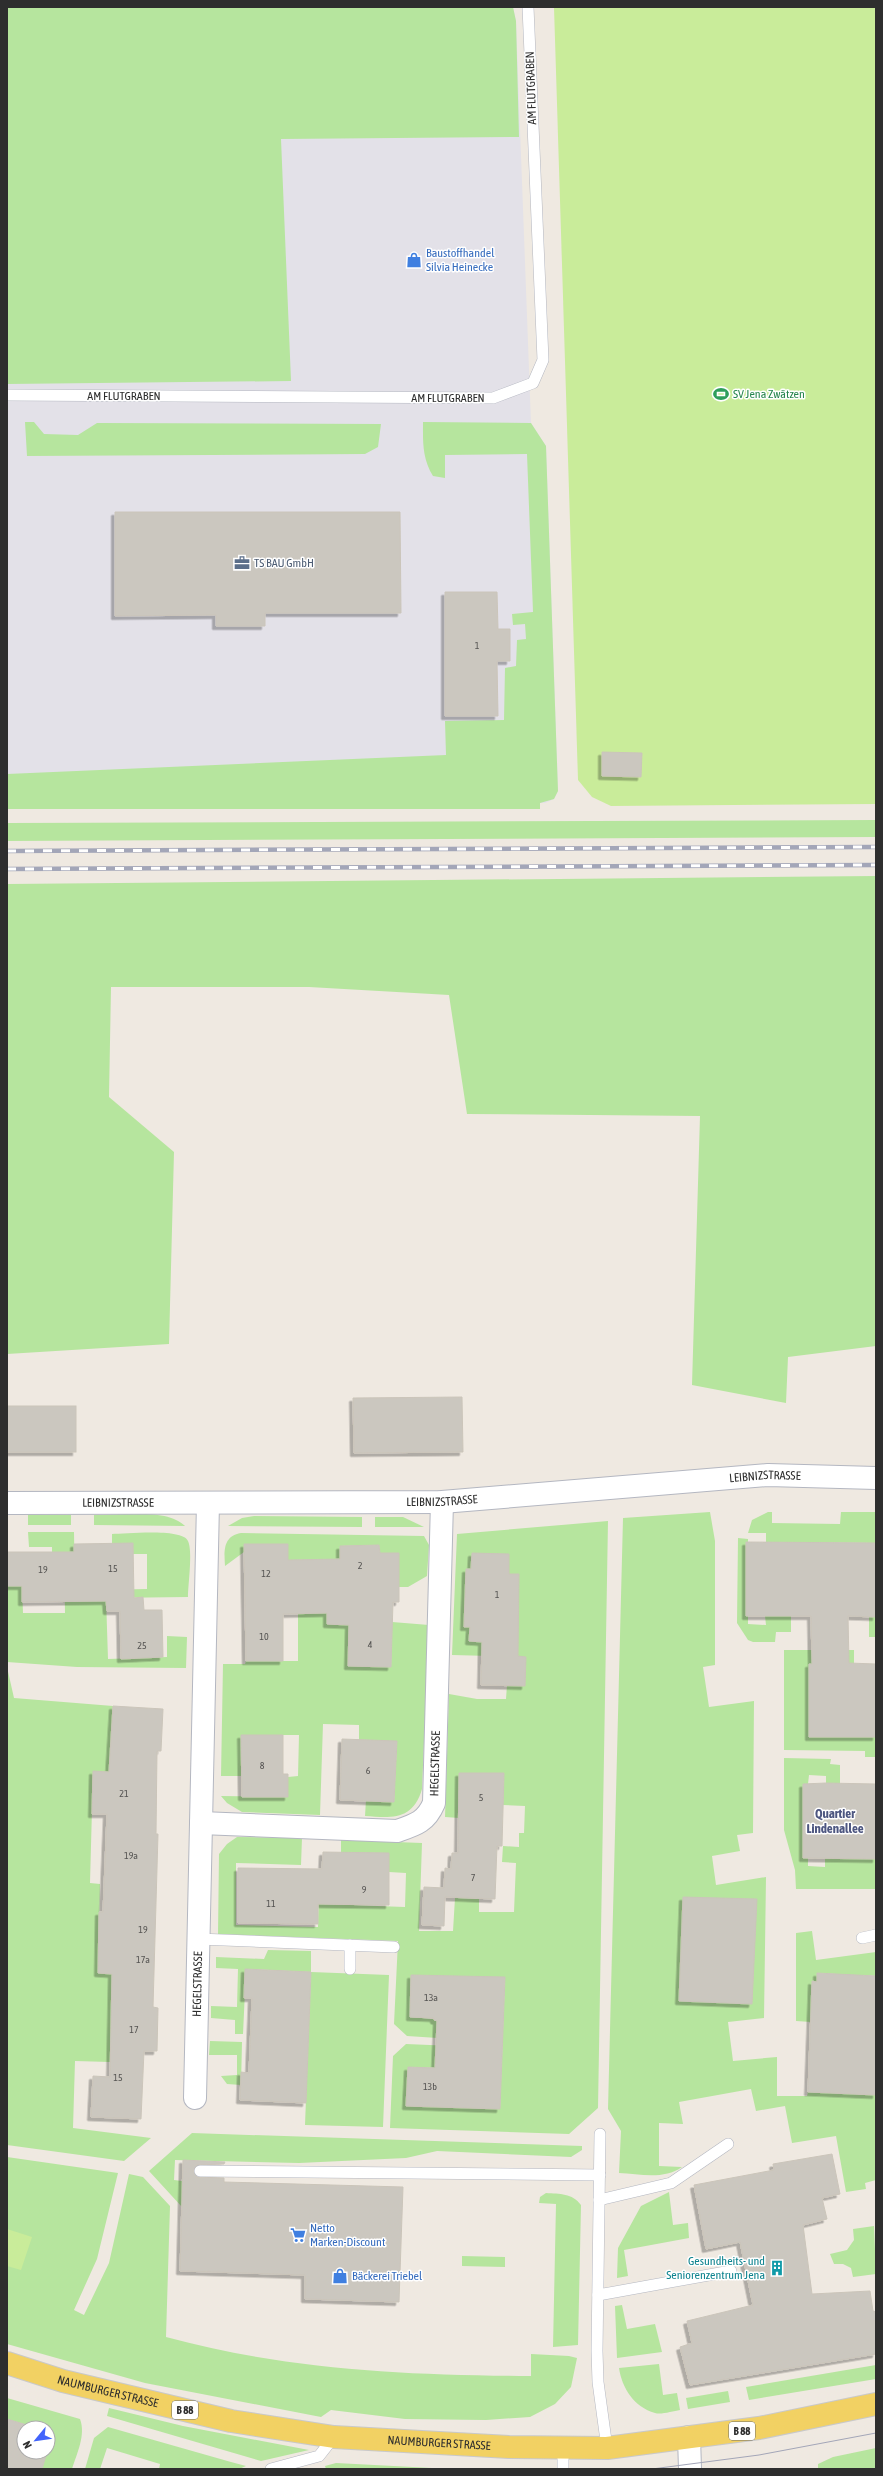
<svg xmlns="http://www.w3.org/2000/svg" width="883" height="2476" font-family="'Asap Condensed',sans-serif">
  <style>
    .industrial { fill: #e3e1e8 }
    .green { fill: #b6e59e }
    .pitch { fill: #c9ec9a }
    .building { fill: #cbc7bf; stroke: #cbc5ba; filter: url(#shadow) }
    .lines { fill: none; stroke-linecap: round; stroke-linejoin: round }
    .lane-casing { stroke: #b4b7c1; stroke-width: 12 }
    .street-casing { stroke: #b4b7c1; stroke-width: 24 }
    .primary-casing { stroke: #c9c9c9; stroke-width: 24 }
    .lane { stroke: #fff; stroke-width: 11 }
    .street { stroke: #fff; stroke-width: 22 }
    .primary { stroke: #f2d163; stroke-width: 22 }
    .tram { stroke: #a3a6b8; stroke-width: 1 }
    .rail-casing { stroke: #a3a6b8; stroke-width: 4.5 }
    .rail { stroke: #fff; stroke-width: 3; stroke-dasharray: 9; stroke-linecap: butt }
    .labels { text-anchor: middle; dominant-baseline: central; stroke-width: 3; stroke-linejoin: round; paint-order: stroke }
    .number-label { font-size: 10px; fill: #555452 }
    .shield { fill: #fff; stroke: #6d6d6d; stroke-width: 1 }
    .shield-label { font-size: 11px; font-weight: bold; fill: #2e2e2e }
    .street-label { font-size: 12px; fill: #2e2e2e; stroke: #fff }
    .shop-label { font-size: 12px; fill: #366cbe; stroke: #fff; text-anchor: start }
    .leisure-label { font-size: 12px; fill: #27864d; stroke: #fff; text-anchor: start }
    .service-label { font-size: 12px; fill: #4e5e75; stroke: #fff; text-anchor: start }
    .culture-label { font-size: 12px; fill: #0d838f; stroke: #fff; text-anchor: end }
    .neighbourhood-label { font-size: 13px; font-weight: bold; fill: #4d5680; stroke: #fff }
  </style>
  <defs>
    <filter id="shadow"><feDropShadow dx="-3.5" dy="3.5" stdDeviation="0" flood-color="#0004"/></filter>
  </defs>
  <rect width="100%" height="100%" fill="#efe9e1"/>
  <polygon class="industrial" points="7,7 513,7 516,21 531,423 546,446 558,791 554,799 545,803 7,800"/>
  <g class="green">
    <polygon points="7,7 513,7 516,21 519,137 281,139 291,381 7,384"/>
    <polygon points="25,422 34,422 44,434 78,435 97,423 381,424 378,447 365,454 27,456"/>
    <path d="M 423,422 L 531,423 L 546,446 L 558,791 L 554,799 L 540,803 L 540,809 L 7,809 L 7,774 L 446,755 L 445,721 L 504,720 L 505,668 L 516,666 L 517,640 L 526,639 L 525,624 L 513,625 L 512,614 L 533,612 L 527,454 L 445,455 L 445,478 L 433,476 C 422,458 423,442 423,422 Z"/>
    <polygon points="876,820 876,837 7,841 7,823"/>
    <polygon points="876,876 876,1346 788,1357 786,1403 692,1385 700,1116 467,1114 449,995 309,987 111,987 109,1097 174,1152 169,1344 7,1354 7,884"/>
    <path d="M 710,1512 L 715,1541 L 715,1665 L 703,1667 L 709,1707 L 754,1701 L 753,1833 L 737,1835 L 740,1851 L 712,1856 L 716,1885 L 766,1877 L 764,2018 L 728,2022 L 733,2061 L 777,2057 L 777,2096 L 807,2096 L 808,2092 L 876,2095 L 876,2180 L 865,2183 L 866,2189 L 846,2192 L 836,2136 L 792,2143 L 785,2106 L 756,2111 L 751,2089 L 679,2102 L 683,2124 L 659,2123 L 659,2166 L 682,2167 C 664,2180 640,2174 619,2173 L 621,2131 L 608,2109 L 623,1518 Z"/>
    <polygon points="768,1512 772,1512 772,1523 840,1524 841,1512 876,1512 876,1543 766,1542 766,1533 748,1533 752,1520"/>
    <rect x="28" y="1515" width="43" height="10"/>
    <path d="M 94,1515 C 119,1515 168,1508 185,1526 L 94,1525 Z"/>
    <polygon points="254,1516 362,1517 362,1527 228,1526 242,1518"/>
    <polygon points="375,1517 403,1517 424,1527 375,1527"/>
    <polygon points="608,1521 598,2108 569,2134 390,2128 393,2056 406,2044 453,2046 452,2065 435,2064 435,2068 408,2067 407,2106 500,2109 505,1978 411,1975 410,2017 454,2021 453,2039 407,2036 394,2024 398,1941 218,1934 219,1854 227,1844 237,1837 302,1838 301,1865 236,1863 236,1925 318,1927 319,1884 322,1904 405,1907 406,1873 389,1872 389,1853 341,1853 341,1840 422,1843 419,1931 453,1931 455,1898 479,1899 479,1912 514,1912 516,1863 502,1862 503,1846 519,1847 519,1833 524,1833 525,1806 503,1805 504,1773 459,1773 459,1818 445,1817 449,1694 477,1699 506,1699 507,1685 525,1686 525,1657 452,1655 457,1534"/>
    <path d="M 28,1532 L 74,1532 L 75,1598 L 96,1590 L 147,1589 L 147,1554 L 133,1554 L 133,1544 L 112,1544 L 112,1534 C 126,1534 182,1528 188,1541 C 193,1552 188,1584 188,1597 L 106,1598 L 108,1659 L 167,1657 L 167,1636 L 187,1637 L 186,1668 L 77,1667 L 7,1662 L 7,1586 L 22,1586 L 23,1613 L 65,1613 L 64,1552 L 52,1552 L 52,1547 L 29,1547 Z"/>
    <path d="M 241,1533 L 424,1536 L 429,1545 L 427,1576 L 408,1587 L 380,1587 L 380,1578 L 399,1577 L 399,1553 L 380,1553 L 379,1545 L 340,1546 L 341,1588 L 327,1604 L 327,1624 L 342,1625 L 349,1621 L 348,1666 L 391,1667 L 392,1622 L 429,1625 L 422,1789 C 413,1820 393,1818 365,1816 L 366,1800 L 394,1802 L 397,1742 L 359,1740 L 359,1725 L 323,1724 L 320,1815 L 242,1812 L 227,1803 L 221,1796 L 287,1797 L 288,1777 L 298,1776 L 299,1735 L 241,1735 L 241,1776 L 221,1776 L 223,1664 L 245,1664 L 246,1661 L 298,1661 L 298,1613 L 288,1560 L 288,1544 L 244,1544 L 244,1552 L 225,1566 C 224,1551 223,1536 241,1533 Z"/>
    <polygon points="738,1538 748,1539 746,1615 748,1615 748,1624 766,1625 765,1616 791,1616 791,1632 776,1632 775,1642 753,1642 748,1640 737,1623"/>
    <rect x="869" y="1617" width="7" height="20"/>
    <polygon points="784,1650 854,1650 854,1664 809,1664 809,1737 876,1737 876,1757 865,1757 865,1751 784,1750"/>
    <polygon points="7,1667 14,1698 113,1706 109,1772 93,1772 90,1883 100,1884 98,1973 113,1974 110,2062 75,2061 73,2128 151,2138 124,2161 7,2145"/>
    <polygon points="784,1758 831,1759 830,1764 840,1765 840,1784 826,1784 826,1776 809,1775 808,1784 803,1784 803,1857 808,1858 808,1866 825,1867 825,1858 876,1859 876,1889 796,1889 795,1870 784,1830"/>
    <polygon points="812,1931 816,1960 876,1952 876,1976 863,1975 862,1983 836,1982 836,1974 818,1973 817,1982 812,1981 811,2022 796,2021 796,1933"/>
    <polygon points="268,1950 311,1951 311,1972 389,1975 383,2127 305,2125 311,1972 246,1969 243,2034 235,2034 235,2020 211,2018 211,2006 237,2007 238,1969 216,1968 216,1957 264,1959"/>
    <polygon points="210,2041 242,2042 241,2085 227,2084 221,2076 237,2075 237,2055 209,2055"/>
    <polygon points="192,2133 582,2146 582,2150 571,2157 437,2151 406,2158 299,2163 175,2160 174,2180 182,2181 182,2207 149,2171"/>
    <path d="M 7,2157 L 118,2173 L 97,2259 L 74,2310 L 84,2315 L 109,2263 L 129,2174 L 143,2177 L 170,2206 L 166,2337 C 288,2370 404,2375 531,2376 L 531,2354 L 569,2356 L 577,2358 L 571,2387 L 555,2404 L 530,2417 L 486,2420 L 405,2419 L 331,2410 L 321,2417 L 145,2383 L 7,2344 Z"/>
    <polygon points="669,2192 673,2225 688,2223 689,2238 624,2250 628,2276 617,2278 618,2248 641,2206"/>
    <path d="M 546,2193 C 560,2194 572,2193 581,2205 L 578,2345 L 553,2347 L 556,2204 L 539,2203 L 540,2197 Z"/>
    <polygon points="874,2226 876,2274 853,2277 851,2268 843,2264 834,2264 830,2254 847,2250 854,2240 853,2229"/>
    <polygon points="462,2256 505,2257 505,2267 462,2266"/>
    <polygon points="622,2305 627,2329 655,2324 662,2352 617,2358 615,2306"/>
    <path d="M 659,2364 L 663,2395 L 677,2393 L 680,2410 C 673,2411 661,2415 655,2413 C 634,2407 622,2388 619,2368 Z"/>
    <polygon points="876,2365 876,2379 749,2400 746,2387"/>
    <polygon points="728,2391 730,2402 688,2409 686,2398"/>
    <path d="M 7,2398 L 80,2419 C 86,2435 77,2453 72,2469 L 42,2469 L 52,2433 L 48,2431 L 48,2428 L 37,2428 L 7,2419 Z"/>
    <polygon points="109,2408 183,2426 309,2450 261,2461 107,2416"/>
    <polygon points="108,2427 231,2462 246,2466 239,2469 159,2469 160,2464 107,2448 100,2469 85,2469 94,2438"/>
    <polygon points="876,2448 876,2469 818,2469 818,2464 833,2457"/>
    <polygon points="336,2463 432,2468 326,2469 325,2466"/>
  </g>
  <g class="pitch">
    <polygon points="554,7 876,7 876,804 611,806 592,797 578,780"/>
    <polygon points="7,2229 32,2237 21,2270 7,2266"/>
  </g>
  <g class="building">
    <polygon points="115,512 400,512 401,613 265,613 265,626 216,626 216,615 115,616"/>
    <polygon points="445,592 497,592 498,629 510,629 510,661 497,661 498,716 445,716"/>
    <polygon points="602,752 642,753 641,777 602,776"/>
    <polygon points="462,1397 463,1452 354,1453 353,1398"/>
    <rect x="7" y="1406" width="69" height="46"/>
    <polygon points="746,1542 876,1543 876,1617 848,1616 849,1663 876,1664 876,1737 809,1737 809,1664 812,1664 811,1616 746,1616"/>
    <polygon points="133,1543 134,1598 143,1597 144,1610 162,1610 163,1657 121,1659 120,1611 107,1611 106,1601 22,1602 22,1586 7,1586 7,1552 74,1552 74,1544"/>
    <polygon points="244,1544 288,1544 288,1560 340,1559 340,1546 379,1545 380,1553 399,1553 399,1602 393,1602 391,1667 348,1666 349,1625 327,1624 327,1613 283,1614 283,1661 246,1661"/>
    <polygon points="472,1553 509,1554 509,1574 519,1574 518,1656 526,1657 525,1686 481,1685 482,1642 469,1641 470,1627 464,1627 466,1569 471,1569"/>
    <polygon points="113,1706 163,1709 161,1751 157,1751 156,1834 158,1834 153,2007 158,2008 157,2051 144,2051 141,2119 91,2117 93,2076 110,2077 112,1974 98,1973 99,1912 103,1912 107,1814 92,1814 93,1771 109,1772"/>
    <polygon points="241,1735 283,1735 283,1774 288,1774 288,1797 242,1797"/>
    <polygon points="342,1739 397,1741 394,1802 340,1800"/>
    <polygon points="459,1773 504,1773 502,1846 497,1846 495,1899 445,1897 444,1926 422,1925 424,1887 444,1888 445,1868 451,1869 452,1853 458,1853"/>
    <polygon points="826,1783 876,1784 876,1859 803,1858 803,1784"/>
    <polygon points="323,1852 389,1853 389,1905 318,1904 318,1924 238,1923 238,1868 322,1869"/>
    <polygon points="683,1897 757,1899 752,2004 679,2001"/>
    <polygon points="245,1969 311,1972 306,2103 240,2100 241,2072 249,2073 252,1998 244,1998"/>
    <polygon points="817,1973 876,1976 876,2095 808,2092 812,1981 817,1982"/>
    <polygon points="411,1975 505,1977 500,2109 406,2106 408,2067 435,2068 437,2021 434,2020 434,2018 410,2017"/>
    <polygon points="832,2154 840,2194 822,2198 827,2219 803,2225 812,2294 870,2291 873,2311 876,2312 876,2354 690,2385 680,2347 692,2343 687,2321 753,2305 740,2242 706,2249 694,2185 774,2170 773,2164"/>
    <polygon points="183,2160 225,2162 224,2164 197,2165 193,2171 197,2177 224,2178 224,2182 403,2187 399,2302 305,2299 305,2275 180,2271"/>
    <polygon points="7,2419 37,2428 24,2428 24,2452 47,2452 42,2469 7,2469"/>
  </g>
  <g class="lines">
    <defs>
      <g id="lane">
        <polyline points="7,395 493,398 533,383 543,360 528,7"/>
        <polyline points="862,1938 876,1935"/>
        <polyline points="198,1939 394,1947"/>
        <polyline points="350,1969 350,1945"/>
        <polyline points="600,2134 597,2351 598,2382 607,2448"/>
        <polyline points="200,2171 600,2175"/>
        <polyline points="599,2200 671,2183 728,2144"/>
        <polyline points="598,2295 731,2271"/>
        <polyline points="271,2469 319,2456 334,2437"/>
        <polyline points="563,2469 563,2447"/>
      </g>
      <g id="street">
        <path id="s1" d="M 7,1503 L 442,1502 L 768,1475 L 876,1478"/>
        <path id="s2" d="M 201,1823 L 397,1831 C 415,1825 426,1822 434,1803 L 442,1502"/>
        <path id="s3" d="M 195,2098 L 208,1503"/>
        <polyline points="689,2437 690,2469"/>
      </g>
      <g id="primary">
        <path id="s4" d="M 7,2363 L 63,2381 L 231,2421 L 334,2437 L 509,2447 L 607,2448 L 759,2428 L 876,2404"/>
      </g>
    </defs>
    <use href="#lane" class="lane-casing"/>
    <use href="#street" class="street-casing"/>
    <use href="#primary" class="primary-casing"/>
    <use href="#lane" class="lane"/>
    <use href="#street" class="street"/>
    <use href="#primary" class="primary"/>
    <polyline class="tram" points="652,2469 759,2455 876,2433"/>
    <defs>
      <g id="rail">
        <polyline points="7,851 876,847"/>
        <polyline points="7,869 876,865"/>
      </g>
    </defs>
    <use href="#rail" class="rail-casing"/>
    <use href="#rail" class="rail"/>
  </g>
  <defs>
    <symbol id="shop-bare" viewBox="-9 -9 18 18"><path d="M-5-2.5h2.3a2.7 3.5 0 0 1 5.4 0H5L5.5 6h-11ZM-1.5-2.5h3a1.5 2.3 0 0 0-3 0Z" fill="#3f7fe0" stroke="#fff" stroke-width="2.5" paint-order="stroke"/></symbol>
    <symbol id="stadium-bare" viewBox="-9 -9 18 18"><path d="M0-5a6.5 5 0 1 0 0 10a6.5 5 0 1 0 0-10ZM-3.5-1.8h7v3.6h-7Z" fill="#2e9e5b" stroke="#fff" stroke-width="2.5" paint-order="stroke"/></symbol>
    <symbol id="office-bare" viewBox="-9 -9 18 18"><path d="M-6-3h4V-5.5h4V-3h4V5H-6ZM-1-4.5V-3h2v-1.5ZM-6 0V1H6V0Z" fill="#5c6f8a" stroke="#fff" stroke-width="2.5" paint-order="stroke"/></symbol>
    <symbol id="supermarket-bare" viewBox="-9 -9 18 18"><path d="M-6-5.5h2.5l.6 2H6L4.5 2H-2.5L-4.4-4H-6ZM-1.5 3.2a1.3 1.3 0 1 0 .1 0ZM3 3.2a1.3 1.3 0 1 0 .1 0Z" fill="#3f7fe0" stroke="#fff" stroke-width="2.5" paint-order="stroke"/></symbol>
    <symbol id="building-bare" viewBox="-9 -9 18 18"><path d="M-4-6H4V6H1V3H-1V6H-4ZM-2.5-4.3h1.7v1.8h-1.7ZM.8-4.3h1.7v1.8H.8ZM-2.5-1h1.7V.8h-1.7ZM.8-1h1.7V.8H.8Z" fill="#0f9aa8" stroke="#fff" stroke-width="2.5" paint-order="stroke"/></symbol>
  </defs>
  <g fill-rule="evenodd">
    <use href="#shop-bare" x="403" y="249" width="22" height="22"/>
    <use href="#stadium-bare" x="710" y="383" width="22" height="22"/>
    <use href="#office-bare" x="231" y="552" width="22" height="22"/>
    <use href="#supermarket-bare" x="287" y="2224" width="22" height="22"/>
    <use href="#building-bare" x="766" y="2257" width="22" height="22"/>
    <use href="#shop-bare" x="329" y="2265" width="22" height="22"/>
  </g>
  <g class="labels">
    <g class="number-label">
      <text x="477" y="645">1</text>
      <text x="360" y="1565">2</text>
      <text x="113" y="1568">15</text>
      <text x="43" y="1569">19</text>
      <text x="266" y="1573">12</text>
      <text x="497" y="1594">1</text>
      <text x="264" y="1636">10</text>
      <text x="370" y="1644">4</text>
      <text x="142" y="1645">25</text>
      <text x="262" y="1765">8</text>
      <text x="368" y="1770">6</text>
      <text x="124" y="1793">21</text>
      <text x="481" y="1797">5</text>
      <text x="131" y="1855">19a</text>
      <text x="473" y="1877">7</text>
      <text x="364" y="1889">9</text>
      <text x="271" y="1903">11</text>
      <text x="143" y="1929">19</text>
      <text x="143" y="1959">17a</text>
      <text x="431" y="1997">13a</text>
      <text x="134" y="2029">17</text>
      <text x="118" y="2077">15</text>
      <text x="430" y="2086">13b</text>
    </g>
    <g class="shield">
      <rect x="172" y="2401" width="26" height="18" rx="3"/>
      <rect x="729" y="2422" width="26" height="18" rx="3"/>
    </g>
    <g class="shield-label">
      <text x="185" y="2410">B 88</text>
      <text x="742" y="2431">B 88</text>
    </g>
    <g class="street-label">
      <text transform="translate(531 88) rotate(-92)">AM FLUTGRABEN</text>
      <text x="124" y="396">AM FLUTGRABEN</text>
      <text x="448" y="398">AM FLUTGRABEN</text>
      <text stroke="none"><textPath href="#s1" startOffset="759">LEIBNIZSTRASSE</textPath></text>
      <text stroke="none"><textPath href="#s1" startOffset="435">LEIBNIZSTRASSE</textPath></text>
      <text stroke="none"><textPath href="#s1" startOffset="111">LEIBNIZSTRASSE</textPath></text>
      <text stroke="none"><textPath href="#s2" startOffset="284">HEGELSTRASSE</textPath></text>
      <text stroke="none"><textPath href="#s3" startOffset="114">HEGELSTRASSE</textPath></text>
      <text stroke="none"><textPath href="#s4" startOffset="105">NAUMBURGER STRASSE</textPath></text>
      <text stroke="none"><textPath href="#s4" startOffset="441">NAUMBURGER STRASSE</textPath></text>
    </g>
    <g class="shop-label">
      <text x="426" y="253">Baustoffhandel<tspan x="426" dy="14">Silvia Heinecke</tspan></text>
      <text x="310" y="2228">Netto<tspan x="310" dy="14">Marken-Discount</tspan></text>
      <text x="352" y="2276">Bäckerei Triebel</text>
    </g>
    <g class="leisure-label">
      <text x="733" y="394">SV Jena Zwätzen</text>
    </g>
    <g class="service-label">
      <text x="254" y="563">TS BAU GmbH</text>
    </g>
    <g class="culture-label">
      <text x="765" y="2261">Gesundheits- und<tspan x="765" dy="14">Seniorenzentrum Jena</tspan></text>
    </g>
    <g class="neighbourhood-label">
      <text x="835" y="1813">Quartier<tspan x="835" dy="15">Lindenallee</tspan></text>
    </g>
  </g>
  <rect width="883" height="2476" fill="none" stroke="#2e2e2e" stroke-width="16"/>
  <g transform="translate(36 2440) rotate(241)"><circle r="19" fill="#ffffff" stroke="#ababab"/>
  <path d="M0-3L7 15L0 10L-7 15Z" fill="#4264fb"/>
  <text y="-6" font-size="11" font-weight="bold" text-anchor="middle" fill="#2e2e2e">N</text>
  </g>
</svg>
